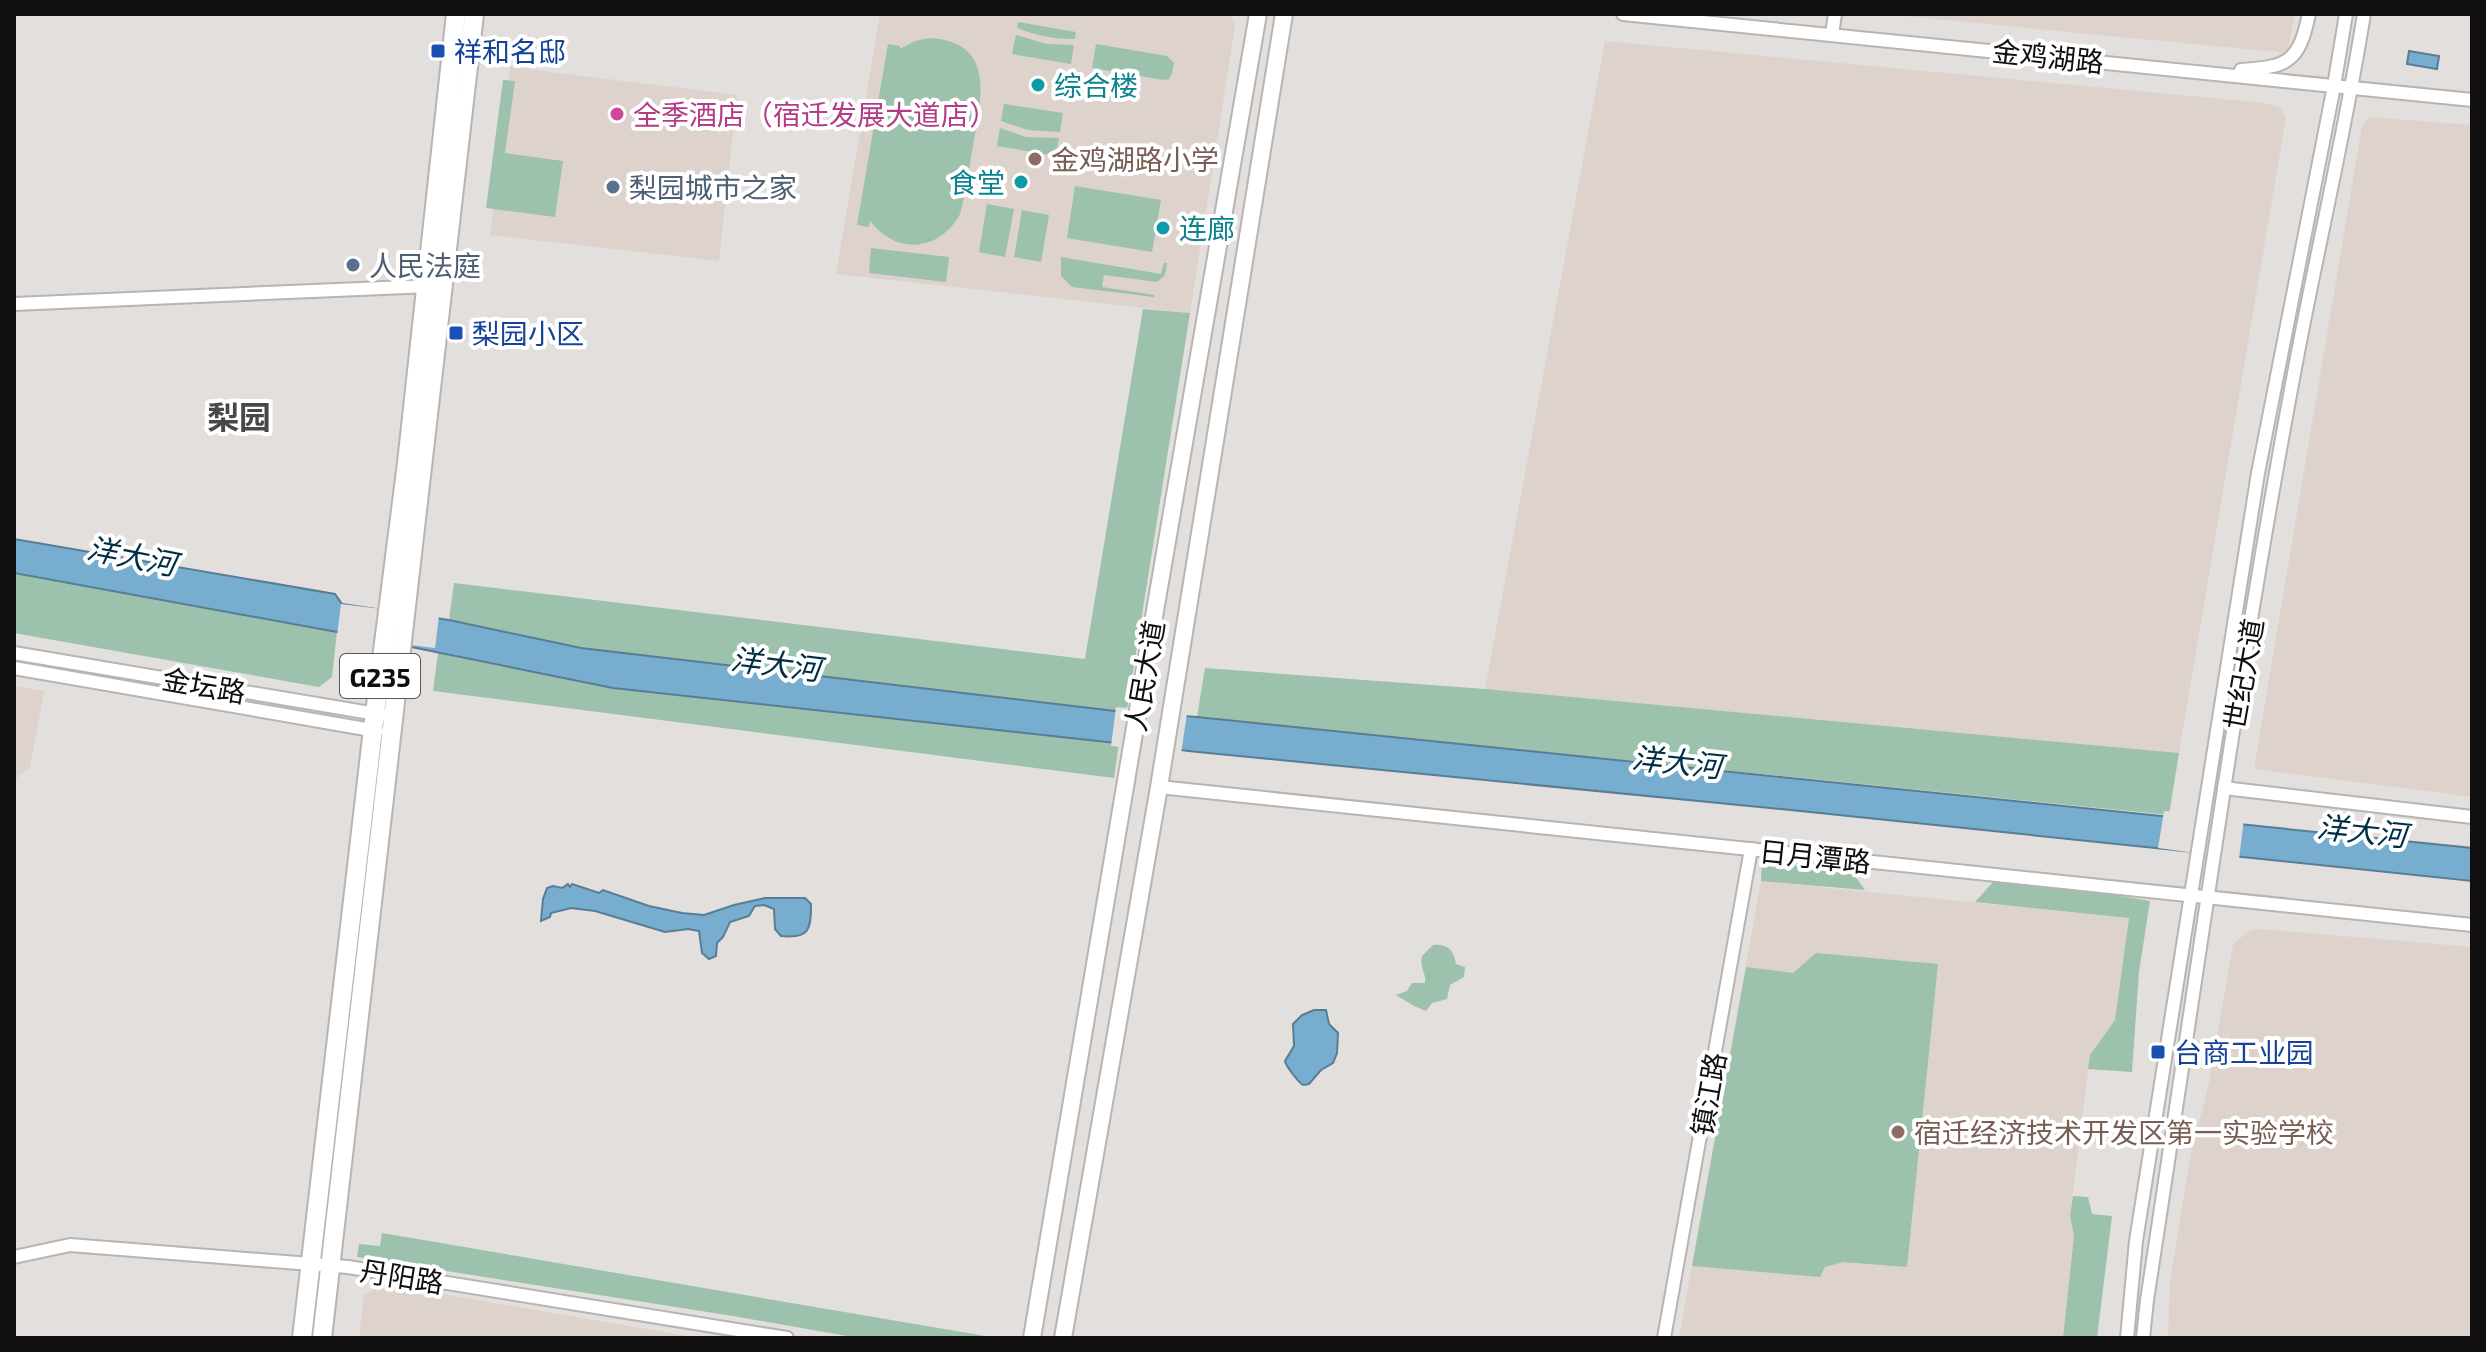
<svg xmlns="http://www.w3.org/2000/svg" width="2486" height="1352" font-family="'Exo 2','Noto Sans SC',sans-serif">
  <style>
    .built { fill: #ddd2cc }
    .green { fill: #9cc1ad }
    .water { fill: #77adcf; stroke: #587d95; stroke-width: 2 }
    .pier { fill: #e3dfdd }
    .lines { fill: none; stroke-linecap: round; stroke-linejoin: round }
    .minor-casing { stroke: #b7b4b2; stroke-width: 16 }
    .major-casing { stroke: #b7b4b2; stroke-width: 20 }
    .highway-casing { stroke: #b7b4b2; stroke-width: 22 }
    .minor { stroke: #fff; stroke-width: 12 }
    .major { stroke: #fff; stroke-width: 16 }
    .highway { stroke: #fff; stroke-width: 18 }
    .transit-dot { fill: #1a4fb4; stroke: #fff; stroke-width: 3 }
    .culture-dot { fill: #0f9aa8; stroke: #fff; stroke-width: 3 }
    .hotel-dot { fill: #d1479c; stroke: #fff; stroke-width: 3 }
    .education-dot { fill: #8d6e63; stroke: #fff; stroke-width: 3 }
    .service-dot { fill: #5c6f8a; stroke: #fff; stroke-width: 3 }
    .labels { text-anchor: middle; dominant-baseline: central; stroke-width: 8; stroke-linejoin: round; paint-order: stroke }
    .shield { fill: #fff; stroke: #585656; stroke-width: 2 }
    .shield-label { font-size: 26px; font-weight: bold; fill: #100e0e }
    .transit-label { font-size: 28px; fill: #164399; stroke: #fff; text-anchor: start }
    .street-label { font-size: 28px; fill: #100e0e; stroke: #fff }
    .culture-label { font-size: 28px; fill: #0d838f; stroke: #fff; text-anchor: start }
    .hotel-label { font-size: 28px; fill: #b23c85; stroke: #fff; text-anchor: start }
    .education-label { font-size: 28px; fill: #785e54; stroke: #fff; text-anchor: start }
    .service-label { font-size: 28px; fill: #4e5e75; stroke: #fff; text-anchor: start }
    .water-label { font-size: 30px; font-style: italic; fill: #002e45; stroke: #fff }
    .quarter-label { font-size: 32px; font-weight: bold; fill: #4a4746; stroke: #fff }
  </style>
  <rect width="100%" height="100%" fill="#e3dfdd"/>
  <g class="built">
    <polygon points="880,14 1231,14 1235,26 1190,313 836,274"/>
    <polygon points="1883,14 2295,14 2287,53"/>
    <polygon points="1605,41 2265,103 2280,108 2286,117 2179,753 1485,689"/>
    <polygon points="510,67 737,95 719,261 490,235"/>
    <polygon points="2369,117 2472,125 2472,797 2254,769 2362,126"/>
    <polygon points="14,686 44,691 30,768 15,779"/>
    <polygon points="1761,881 2129,918 2115,1020 2090,1055 2070,1216 2074,1236 2063,1338 1679,1338"/>
    <polygon points="2258,929 2472,947 2472,1338 2168,1338 2170,1282 2190,1158 2209,1083 2233,945 2247,932"/>
    <polygon points="383,1284 699,1338 359,1338 364,1295"/>
  </g>
  <g class="green">
    <path d="M 1018,22 L 1076,32 L 1075,39 C 1055,39 1036,36 1017,28 Z"/>
    <polygon points="1016,35 1047,44 1074,45 1071,64 1012,54"/>
    <path d="M 930,38 C 997,42 981,101 973,146 C 969,168 966,192 960,214 C 940,251 897,256 870,221 L 869,227 L 857,225 L 888,44 L 900,46 L 900,49 L 915,41 Z"/>
    <polygon points="1096,44 1167,56 1174,63 1172,73 1169,79 1163,80 1092,68"/>
    <polygon points="503,80 515,81 505,153 563,161 555,217 486,208"/>
    <polygon points="1004,104 1063,113 1060,132 1028,130 1001,121"/>
    <polygon points="1000,128 1026,137 1059,138 1056,156 997,146"/>
    <polygon points="1075,186 1161,200 1152,252 1067,238"/>
    <polygon points="987,204 1014,209 1005,257 979,252"/>
    <polygon points="1022,210 1049,215 1041,262 1014,257"/>
    <polygon points="871,248 949,257 946,282 869,273"/>
    <polygon points="1061,257 1161,274 1164,263 1167,263 1165,275 1157,282 1104,275 1102,287 1154,295 1154,297 1072,287 1061,276"/>
    <polygon points="1143,309 1190,313 1127,709 1115,711 581,648 449,620 454,583 1085,659"/>
    <polygon points="14,573 337,632 332,677 319,687 14,633"/>
    <polygon points="438,653 613,688 1119,743 1114,778 433,691"/>
    <polygon points="1205,668 1485,689 2179,753 2169,815 1197,717"/>
    <polygon points="1762,857 1848,866 1865,890 1761,881"/>
    <polygon points="1994,881 2099,892 2150,901 2139,972 2132,1072 2088,1069 2090,1055 2115,1020 2129,918 1975,902"/>
    <path d="M 1433,945 C 1448,943 1454,951 1456,964 L 1465,967 L 1464,977 L 1450,985 L 1447,999 L 1432,1003 L 1426,1011 L 1414,1006 L 1396,995 L 1407,991 L 1412,983 L 1425,983 C 1427,974 1419,968 1422,956 Z"/>
    <polygon points="1816,953 1938,964 1907,1267 1843,1262 1825,1267 1820,1277 1692,1266 1746,967 1793,973"/>
    <polygon points="2073,1196 2088,1197 2092,1214 2112,1216 2097,1338 2063,1338 2074,1236 2070,1216"/>
    <polygon points="382,1233 997,1338 858,1338 733,1316 357,1257 359,1244 380,1246"/>
  </g>
  <g class="water">
    <polygon points="2409,51 2439,56 2437,69 2407,64"/>
    <polygon points="14,539 335,594 342,604 449,620 581,648 1115,711 1197,717 2472,848 2472,881 1781,809 1198,752 613,688 337,632 14,573"/>
    <path d="M 568,884 L 570,887 L 572,884 L 599,893 L 603,890 L 649,906 L 682,913 L 704,915 L 734,905 L 765,898 L 805,898 L 811,904 C 811,930 809,939 781,936 L 775,929 L 774,909 L 764,905 L 755,906 L 749,916 L 730,922 L 723,937 L 717,943 L 716,956 L 709,959 L 702,953 L 699,931 L 688,929 L 665,932 L 595,911 L 571,908 L 551,913 L 550,917 L 541,921 L 543,899 L 547,888 L 553,886 L 562,888 Z"/>
    <path d="M 1314,1010 L 1326,1010 L 1329,1024 L 1338,1033 L 1337,1053 L 1333,1063 L 1321,1070 L 1309,1084 L 1303,1085 C 1298,1082 1286,1066 1285,1061 L 1294,1046 L 1293,1024 L 1302,1015 Z"/>
  </g>
  <g class="pier">
    <polygon points="341,604 439,616 435,648 337,636"/>
    <polygon points="1116,707 1187,713 1181,754 1111,746"/>
    <polygon points="2164,811 2244,819 2239,859 2158,848"/>
  </g>
  <g class="lines">
    <defs>
      <g id="minor">
        <polyline points="1623,14 2472,100"/>
        <polyline points="1832,34 1835,14"/>
        <path d="M 2241,70 C 2288,67 2299,62 2309,14"/>
        <polyline points="14,304 430,286"/>
        <polyline points="14,653 382,715"/>
        <polyline points="14,668 377,731"/>
        <path d="M 1159,787 C 1596,833 2034,876 2472,925"/>
        <polyline points="2224,788 2472,817"/>
        <polyline points="14,1257 70,1245 348,1267 787,1338"/>
        <polyline points="1664,1338 1751,849"/>
        <polyline points="2127,1338 2136,1241 2258,473 2334,86 2346,14"/>
        <path d="M 2143,1338 L 2147,1300 C 2195,989 2237,677 2295,368 C 2317,250 2345,133 2364,14"/>
      </g>
      <g id="major">
        <polyline points="1032,1338 1141,692 1258,14"/>
        <polyline points="1063,1338 1159,787 1284,14"/>
      </g>
      <g id="highway">
        <polyline points="302,1338 373,729 407,463 456,14"/>
        <polyline points="322,1338 474,14"/>
      </g>
    </defs>
    <use href="#minor" class="minor-casing"/>
    <use href="#major" class="major-casing"/>
    <use href="#highway" class="highway-casing"/>
    <use href="#minor" class="minor"/>
    <use href="#major" class="major"/>
    <use href="#highway" class="highway"/>
  </g>
  <g class="transit-dot">
    <rect x="430" y="43" width="16" height="16" rx="4"/>
    <rect x="448" y="325" width="16" height="16" rx="4"/>
    <rect x="2150" y="1044" width="16" height="16" rx="4"/>
  </g>
  <g class="culture-dot">
    <circle cx="1038" cy="85" r="8"/>
    <circle cx="1021" cy="182" r="8"/>
    <circle cx="1163" cy="228" r="8"/>
  </g>
  <circle class="hotel-dot" cx="617" cy="114" r="8"/>
  <g class="education-dot">
    <circle cx="1035" cy="159" r="8"/>
    <circle cx="1898" cy="1132" r="8"/>
  </g>
  <g class="service-dot">
    <circle cx="613" cy="187" r="8"/>
    <circle cx="353" cy="265" r="8"/>
  </g>
  <g class="labels">
    <rect class="shield" x="340" y="654" width="80" height="44" rx="6"/>
    <g class="shield-label">
      <text x="380" y="676">G235</text>
    </g>
    <g class="transit-label">
      <text x="454" y="51">祥和名邸</text>
      <text x="472" y="333">梨园小区</text>
      <text x="2174" y="1052">台商工业园</text>
    </g>
    <g class="street-label">
      <text transform="translate(2048 56) rotate(6)">金鸡湖路</text>
      <text transform="translate(2243 674) rotate(-80)">世纪大道</text>
      <text transform="translate(1144 676) rotate(-80)">人民大道</text>
      <text transform="translate(204 685) rotate(10)">金坛路</text>
      <text transform="translate(1815 856) rotate(6)">日月潭路</text>
      <text transform="translate(1708 1094) rotate(-80)">镇江路</text>
      <text transform="translate(402 1276) rotate(9)">丹阳路</text>
    </g>
    <g class="culture-label">
      <text x="1054" y="85">综合楼</text>
      <text x="1005" y="182" text-anchor="end">食堂</text>
      <text x="1179" y="228">连廊</text>
    </g>
    <g class="hotel-label">
      <text x="633" y="114">全季酒店（宿迁发展大道店）</text>
    </g>
    <g class="education-label">
      <text x="1051" y="159">金鸡湖路小学</text>
      <text x="1914" y="1132">宿迁经济技术开发区第一实验学校</text>
    </g>
    <g class="service-label">
      <text x="629" y="187">梨园城市之家</text>
      <text x="369" y="265">人民法庭</text>
    </g>
    <g class="water-label">
      <text transform="translate(132 555) rotate(11)">洋大河</text>
      <text transform="translate(776 663) rotate(7)">洋大河</text>
      <text transform="translate(1677 761) rotate(6)">洋大河</text>
      <text transform="translate(2362 830) rotate(6)">洋大河</text>
    </g>
    <g class="quarter-label">
      <text x="239" y="416">梨园</text>
    </g>
  </g>
  <rect width="2486" height="1352" fill="none" stroke="#100e0e" stroke-width="32"/>
</svg>
